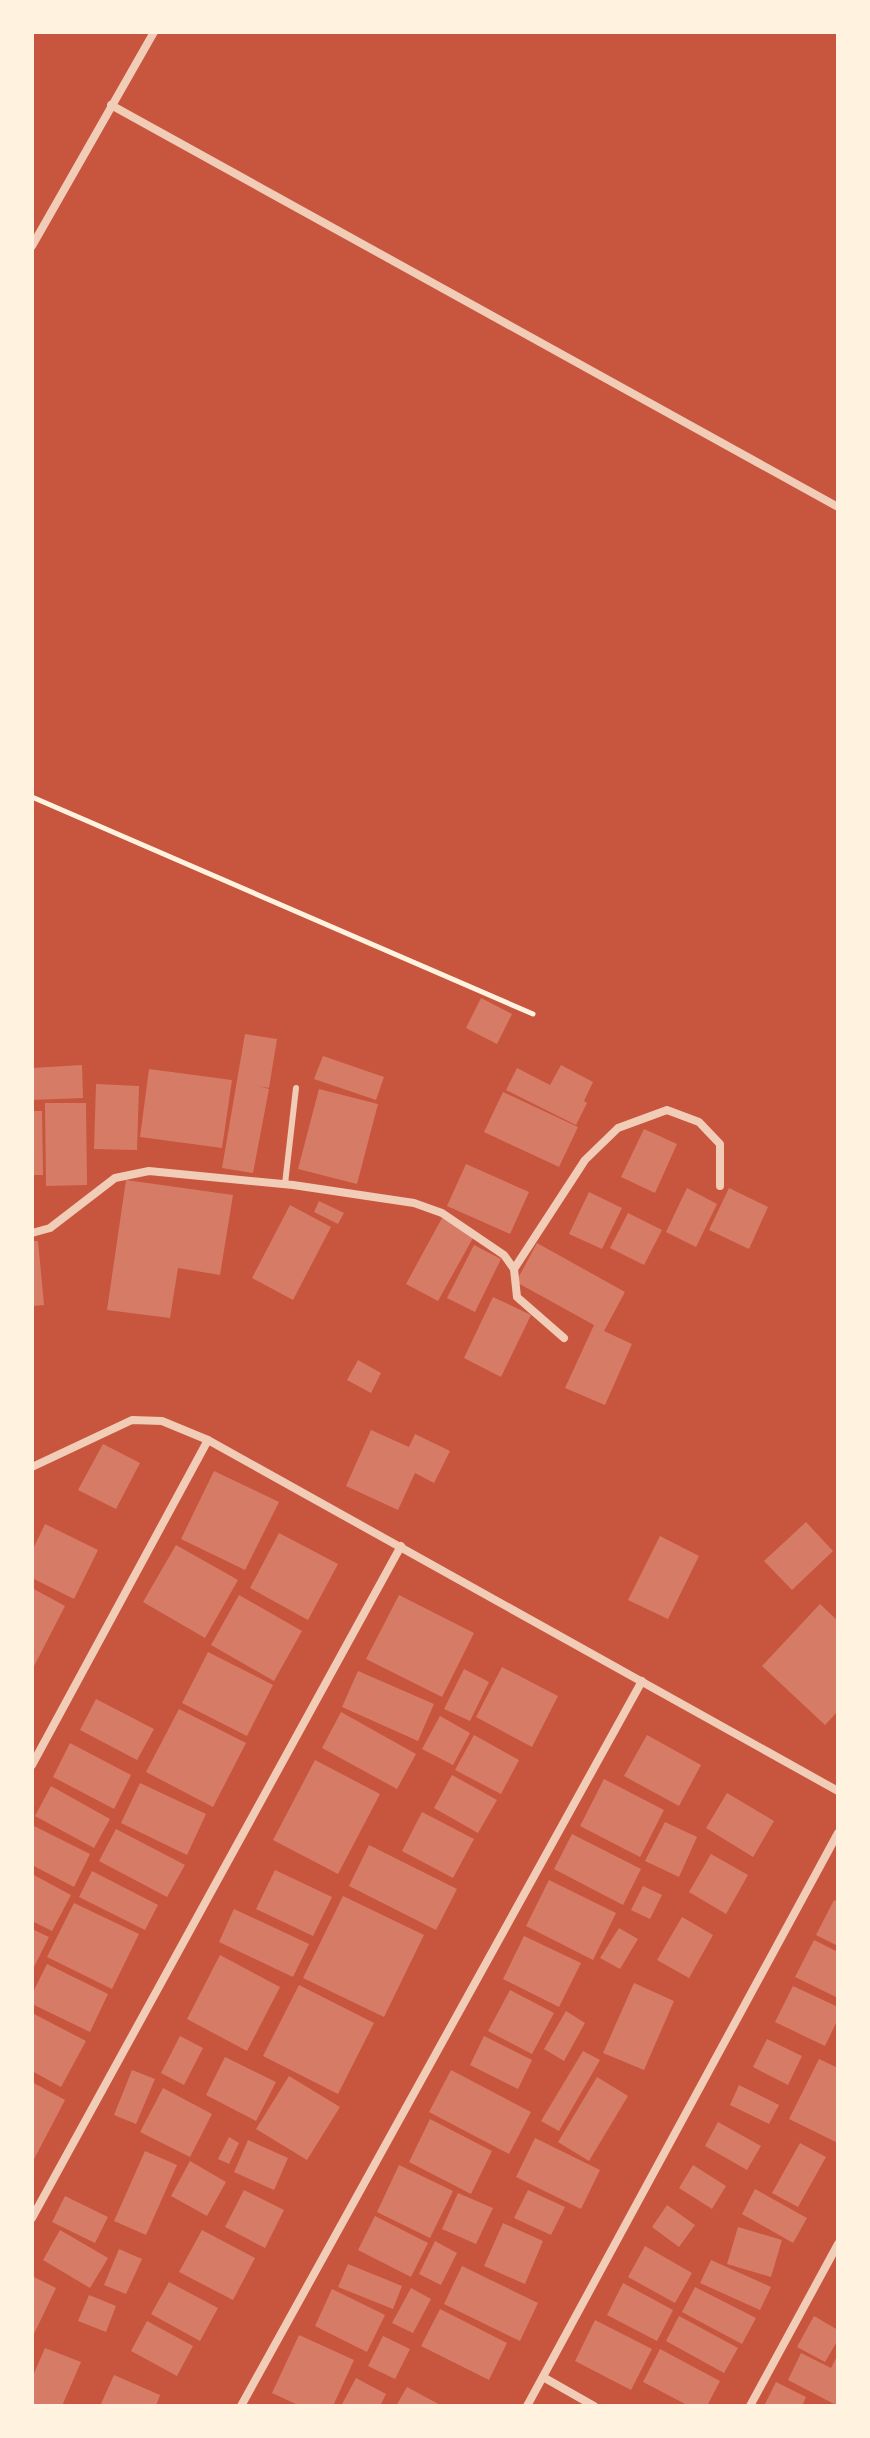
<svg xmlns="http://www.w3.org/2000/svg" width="870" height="2438" font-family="'PT Sans',sans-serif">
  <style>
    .building { fill: #d67c66 }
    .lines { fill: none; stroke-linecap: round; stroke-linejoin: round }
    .path { stroke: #fff3e0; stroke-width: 5 }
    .service { stroke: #f1ccb7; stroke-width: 6 }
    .minor { stroke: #f1ccb7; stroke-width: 8 }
  </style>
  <rect width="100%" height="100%" fill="#c8553d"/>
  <g class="building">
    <polygon points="481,998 512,1014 497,1044 466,1028"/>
    <polygon points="245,1034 277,1039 269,1088 258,1086 269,1089 253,1173 222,1168"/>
    <polygon points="323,1056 384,1077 376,1100 314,1079"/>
    <polygon points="82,1065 83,1098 32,1100 32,1068"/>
    <polygon points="561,1065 593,1082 584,1101 587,1103 576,1125 506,1090 517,1068 550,1085"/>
    <polygon points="149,1069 232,1080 222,1148 140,1137"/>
    <polygon points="96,1084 139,1086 137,1150 94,1149"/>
    <polygon points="319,1089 378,1104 357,1184 298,1169"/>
    <polygon points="503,1092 578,1127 559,1167 484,1132"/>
    <polygon points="45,1103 86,1103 87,1185 46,1186"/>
    <polygon points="32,1111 42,1111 43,1175 32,1175"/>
    <polygon points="644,1129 677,1144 655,1193 621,1177"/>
    <polygon points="466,1164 529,1192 510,1234 447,1206"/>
    <polygon points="126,1180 233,1195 220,1275 178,1268 170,1318 107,1310"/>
    <polygon points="687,1188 717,1204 696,1247 666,1232"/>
    <polygon points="729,1188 768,1207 749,1249 709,1230"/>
    <polygon points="589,1192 622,1208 602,1249 569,1234"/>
    <polygon points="319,1201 344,1213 338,1224 314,1212"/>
    <polygon points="290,1205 331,1227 293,1300 252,1278"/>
    <polygon points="628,1213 662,1230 644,1265 610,1248"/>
    <polygon points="442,1218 474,1236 438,1301 406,1284"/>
    <polygon points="32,1241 38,1241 44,1305 32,1306"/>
    <polygon points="537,1243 625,1292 604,1331 632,1344 605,1405 565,1388 594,1325 516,1282"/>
    <polygon points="474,1245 501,1259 475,1312 447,1298"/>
    <polygon points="493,1297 531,1315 501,1377 464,1358"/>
    <polygon points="358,1360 381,1373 371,1393 347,1380"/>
    <polygon points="371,1430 409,1447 415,1434 450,1451 434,1483 415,1473 398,1510 346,1486"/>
    <polygon points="103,1444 140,1463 116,1509 78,1490"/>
    <polygon points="214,1471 279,1502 245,1570 181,1539"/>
    <polygon points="806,1522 833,1551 792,1590 764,1561"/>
    <polygon points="45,1524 98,1550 74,1599 32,1578 32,1551"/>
    <polygon points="279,1533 338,1564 308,1620 250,1588"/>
    <polygon points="660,1536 699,1556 668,1619 628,1600"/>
    <polygon points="176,1545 238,1580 205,1638 143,1602"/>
    <polygon points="32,1588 65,1606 32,1670"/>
    <polygon points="239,1595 302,1631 274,1681 211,1645"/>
    <polygon points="399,1595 474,1633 442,1697 366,1659"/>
    <polygon points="820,1604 838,1621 838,1711 825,1725 762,1666"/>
    <polygon points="208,1652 273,1685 247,1736 182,1703"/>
    <polygon points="502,1667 558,1696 532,1747 476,1717"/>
    <polygon points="464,1669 489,1682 470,1721 444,1709"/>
    <polygon points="358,1671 434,1704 418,1741 342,1707"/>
    <polygon points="96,1699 154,1729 137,1760 80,1730"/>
    <polygon points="179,1709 246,1743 213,1807 146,1772"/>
    <polygon points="341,1712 416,1754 397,1789 322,1748"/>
    <polygon points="440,1716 470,1733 453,1765 422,1749"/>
    <polygon points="474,1735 519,1760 501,1794 455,1770"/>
    <polygon points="647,1735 701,1765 679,1806 624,1776"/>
    <polygon points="70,1743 131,1775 114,1809 53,1777"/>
    <polygon points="315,1760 380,1794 338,1874 273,1840"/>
    <polygon points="452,1775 497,1800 478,1833 434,1808"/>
    <polygon points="604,1779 664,1810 640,1857 580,1826"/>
    <polygon points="140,1783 206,1814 187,1855 121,1823"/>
    <polygon points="51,1786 110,1819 94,1848 35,1816"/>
    <polygon points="727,1793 774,1821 753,1857 706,1828"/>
    <polygon points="422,1812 474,1839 453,1878 402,1851"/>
    <polygon points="665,1822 697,1837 679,1877 645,1861"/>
    <polygon points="32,1825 90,1854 74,1887 32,1865"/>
    <polygon points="116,1829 185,1865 167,1897 99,1861"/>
    <polygon points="572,1834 641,1869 623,1905 554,1869"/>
    <polygon points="369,1845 457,1889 436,1930 349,1886"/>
    <polygon points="711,1854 748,1875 726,1914 689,1892"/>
    <polygon points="275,1870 332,1897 313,1936 256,1909"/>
    <polygon points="92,1871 158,1905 145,1930 79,1897"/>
    <polygon points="32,1874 71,1895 52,1931 32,1921"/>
    <polygon points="549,1880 616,1913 593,1960 526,1926"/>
    <polygon points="643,1886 662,1895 650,1919 631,1910"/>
    <polygon points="343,1896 424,1935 384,2017 303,1978"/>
    <polygon points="834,1900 838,1902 838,1946 816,1935"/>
    <polygon points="74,1903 139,1934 112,1989 47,1957"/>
    <polygon points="234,1909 309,1944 293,1977 219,1942"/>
    <polygon points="682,1917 713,1935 689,1978 657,1960"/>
    <polygon points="619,1928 638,1939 620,1969 600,1958"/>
    <polygon points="32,1929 49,1937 32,1971"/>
    <polygon points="524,1936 581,1963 559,2007 503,1979"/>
    <polygon points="814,1940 838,1952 838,1998 795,1977"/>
    <polygon points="220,1955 280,1987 247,2051 187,2019"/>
    <polygon points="47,1964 108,1994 90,2032 32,2004 32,1994"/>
    <polygon points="634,1983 674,2001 644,2070 603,2053"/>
    <polygon points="299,1985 374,2023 338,2094 263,2056"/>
    <polygon points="793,1986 838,2007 838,2019 825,2046 775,2022"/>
    <polygon points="510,1990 554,2013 532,2054 488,2031"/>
    <polygon points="566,2011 585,2023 564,2061 544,2049"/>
    <polygon points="32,2013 86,2041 61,2087 32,2071"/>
    <polygon points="180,2036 203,2048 184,2085 161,2073"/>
    <polygon points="484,2036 532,2060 518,2089 470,2065"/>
    <polygon points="767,2039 802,2056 788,2085 753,2067"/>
    <polygon points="583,2051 600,2060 559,2131 541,2121"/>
    <polygon points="225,2057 276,2082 256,2121 206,2095"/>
    <polygon points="819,2059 838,2068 838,2143 789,2119"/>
    <polygon points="132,2070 155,2079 136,2124 114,2115"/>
    <polygon points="451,2070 531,2112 509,2154 429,2112"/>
    <polygon points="289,2076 340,2107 307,2160 256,2129"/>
    <polygon points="597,2077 628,2096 589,2161 558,2142"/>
    <polygon points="32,2082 65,2100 32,2163"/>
    <polygon points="739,2085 779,2105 769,2124 730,2105"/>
    <polygon points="163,2088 212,2114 190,2157 140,2132"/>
    <polygon points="430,2119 492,2151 471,2194 409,2162"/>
    <polygon points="718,2122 761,2146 747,2170 705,2146"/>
    <polygon points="229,2137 239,2143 229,2164 218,2159"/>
    <polygon points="535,2138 600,2170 581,2209 516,2177"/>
    <polygon points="248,2140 288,2158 274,2190 234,2172"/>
    <polygon points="800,2143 826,2157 798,2207 772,2193"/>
    <polygon points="145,2151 177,2165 146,2235 114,2221"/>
    <polygon points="190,2161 226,2182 207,2216 171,2196"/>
    <polygon points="399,2165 453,2191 430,2238 377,2212"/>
    <polygon points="693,2165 726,2186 712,2209 679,2188"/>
    <polygon points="755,2189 807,2218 793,2243 742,2214"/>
    <polygon points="244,2190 284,2210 265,2248 225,2227"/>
    <polygon points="528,2190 565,2207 551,2235 514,2218"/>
    <polygon points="458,2193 493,2208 476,2244 442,2229"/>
    <polygon points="65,2196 108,2217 95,2243 52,2222"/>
    <polygon points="667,2205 695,2225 679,2247 652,2227"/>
    <polygon points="375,2216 428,2243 411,2277 358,2250"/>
    <polygon points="503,2223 543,2241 525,2284 484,2266"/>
    <polygon points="738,2227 782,2240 771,2277 727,2264"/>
    <polygon points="60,2230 108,2258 90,2288 43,2260"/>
    <polygon points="202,2230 255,2258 233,2300 179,2272"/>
    <polygon points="435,2241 457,2253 441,2285 419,2274"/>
    <polygon points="645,2246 692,2273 675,2303 628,2277"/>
    <polygon points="119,2249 142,2259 126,2294 104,2285"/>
    <polygon points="711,2260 771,2287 760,2310 700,2283"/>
    <polygon points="348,2264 402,2286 393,2309 338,2287"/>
    <polygon points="462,2266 538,2303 520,2341 444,2304"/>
    <polygon points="32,2276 56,2288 32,2338"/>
    <polygon points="169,2282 218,2308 200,2341 151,2314"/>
    <polygon points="623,2283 673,2310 657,2341 607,2315"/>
    <polygon points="695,2287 756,2318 742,2344 682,2312"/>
    <polygon points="411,2288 431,2299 413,2333 392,2323"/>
    <polygon points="332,2289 385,2315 367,2352 315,2326"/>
    <polygon points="89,2295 116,2306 106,2332 78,2321"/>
    <polygon points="440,2309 507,2343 489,2380 421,2346"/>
    <polygon points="679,2316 738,2348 724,2373 666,2341"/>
    <polygon points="814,2316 838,2330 838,2340 825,2362 797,2347"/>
    <polygon points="595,2320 652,2349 631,2390 575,2361"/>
    <polygon points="147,2321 193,2346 177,2376 131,2351"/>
    <polygon points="299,2335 354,2360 333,2406 300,2406 272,2393"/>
    <polygon points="383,2336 410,2349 395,2379 368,2366"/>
    <polygon points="45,2348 81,2362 62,2406 32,2406 32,2378"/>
    <polygon points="660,2349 720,2381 707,2406 689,2406 643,2382"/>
    <polygon points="801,2353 831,2368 838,2354 838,2406 788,2380"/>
    <polygon points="114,2375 160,2395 156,2406 100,2406"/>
    <polygon points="356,2378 386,2394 380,2406 341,2406"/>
    <polygon points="776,2382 806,2397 802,2406 764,2406"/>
    <polygon points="407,2387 442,2406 396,2406"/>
  </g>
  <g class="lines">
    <polyline class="path" points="32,797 533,1014"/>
    <polyline class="service" points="285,1184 296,1088"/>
    <g class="minor">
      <polyline points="111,105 838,507"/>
      <polyline points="32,246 154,32"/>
      <polyline points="32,1233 50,1228 115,1178 149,1171 293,1185 414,1203 442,1213 504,1255 514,1269 517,1297 564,1338"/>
      <polyline points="514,1269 585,1160 618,1128 667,1110 699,1122 720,1144 720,1186"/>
      <polyline points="32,1467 132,1420 162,1421 208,1440 838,1791"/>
      <polyline points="32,1765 208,1440"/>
      <polyline points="32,2218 401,1546"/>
      <polyline points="543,2377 594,2406"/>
      <polyline points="241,2406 642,1681"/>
      <polyline points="527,2406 838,1833"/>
      <polyline points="750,2406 838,2244"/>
    </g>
  </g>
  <rect width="870" height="2438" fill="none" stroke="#fff3e0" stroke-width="68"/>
</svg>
